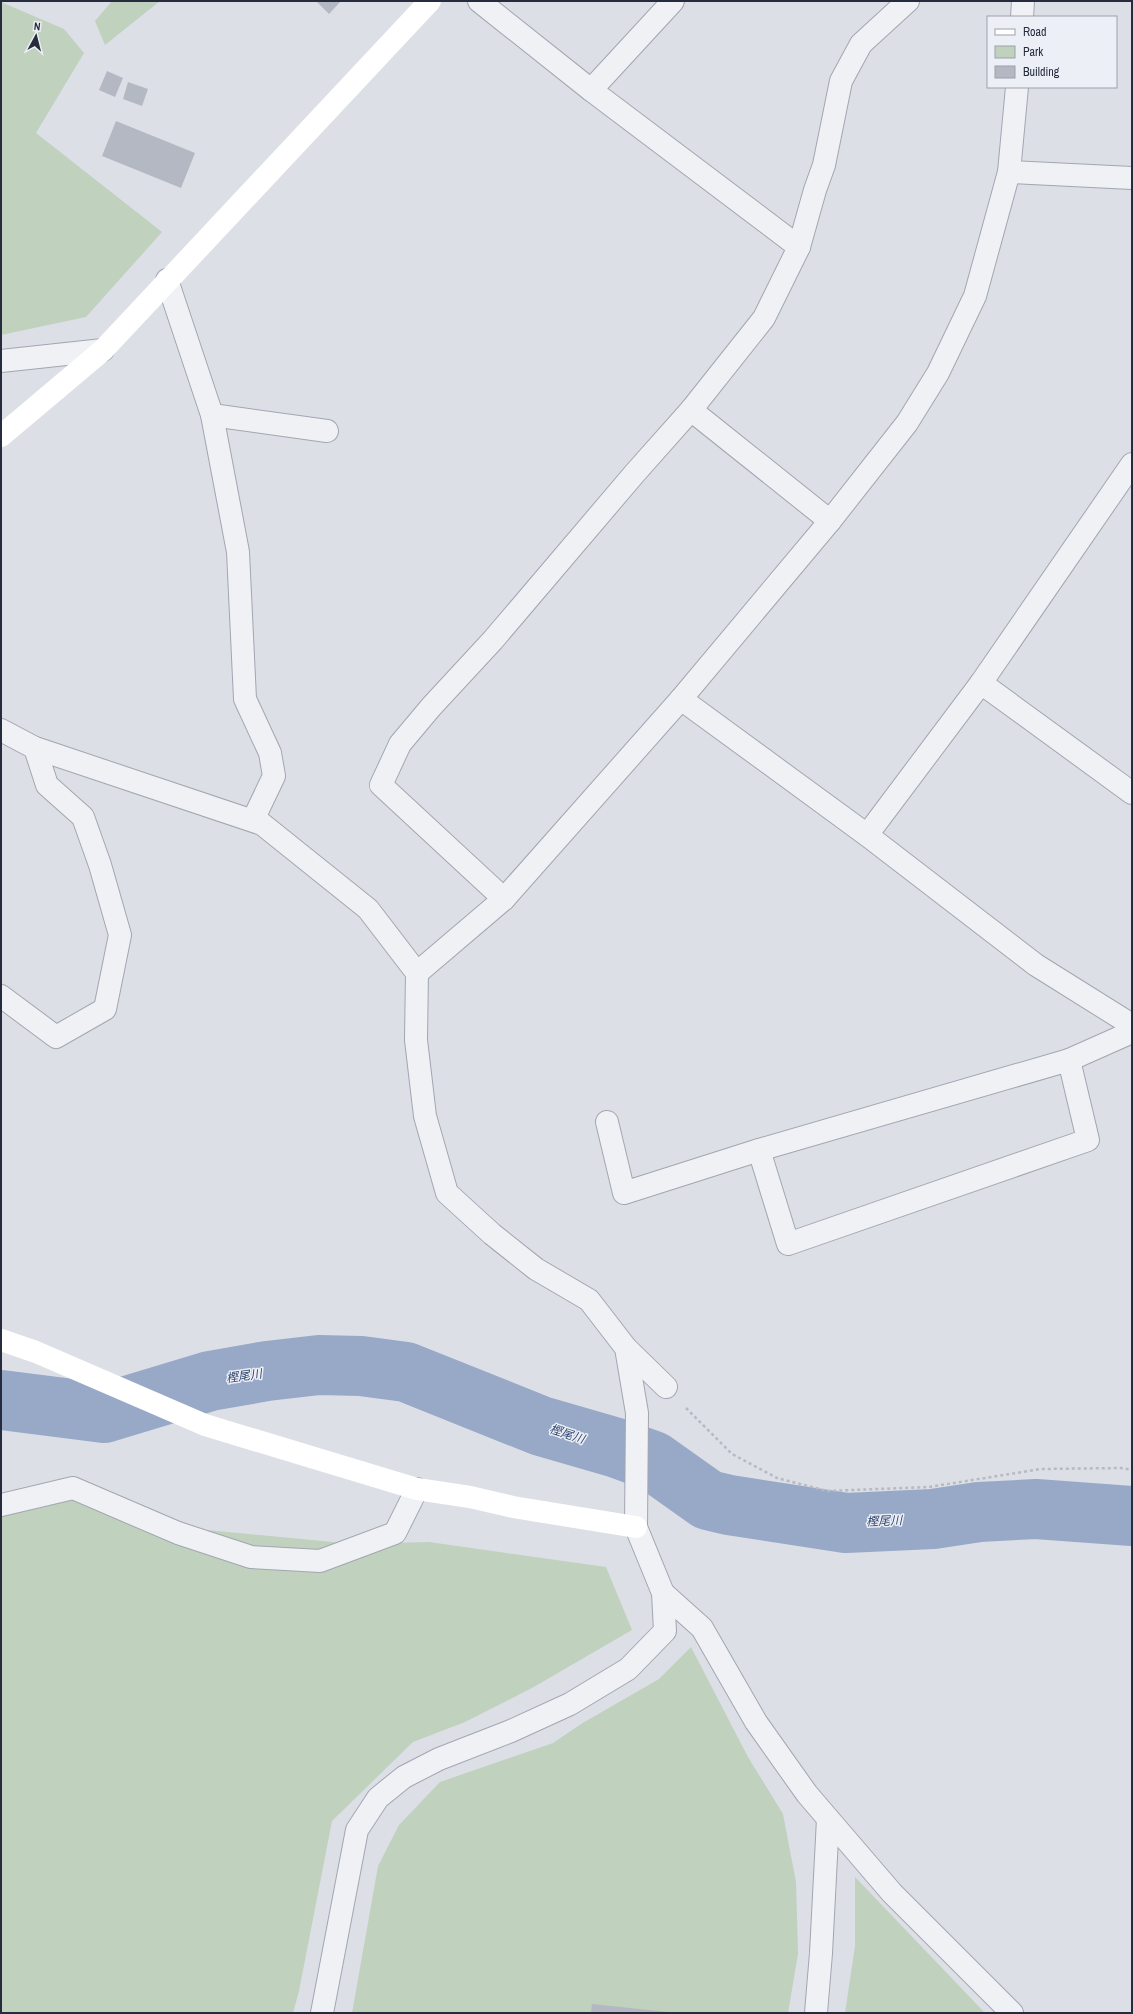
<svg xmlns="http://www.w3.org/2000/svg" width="1133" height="2014" font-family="'Archivo Narrow','Noto Sans JP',sans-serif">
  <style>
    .green { fill: #c0d1be }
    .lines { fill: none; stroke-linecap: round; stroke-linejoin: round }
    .river { stroke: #97a9c7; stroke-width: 60 }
    .building { fill: #b4b8c3 }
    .street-casing { stroke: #a2a6b1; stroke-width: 24 }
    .path { stroke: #b7bac1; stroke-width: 2.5; stroke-dasharray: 3 3; stroke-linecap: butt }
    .street { stroke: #eff1f5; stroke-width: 22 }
    .secondary { stroke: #fff; stroke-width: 22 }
    .labels { text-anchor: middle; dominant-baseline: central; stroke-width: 3; stroke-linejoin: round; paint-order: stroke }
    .water-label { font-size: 12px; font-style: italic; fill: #314671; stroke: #eceff5 }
  </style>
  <rect width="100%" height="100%" fill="#dddfe7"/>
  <g class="green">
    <polygon points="112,1 160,1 105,45 95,21"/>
    <polygon points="1,2 64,29 84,53 36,133 162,232 86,317 1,335"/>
    <polygon points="1,1493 118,1499 197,1529 354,1544 429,1542 606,1567 632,1630 532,1688 465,1722 413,1742 332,1821 299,1991 293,2013 1,2013"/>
    <polygon points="691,1647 748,1757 783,1814 796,1882 798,1954 788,2013 352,2013 378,1866 399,1825 440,1782 553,1743 581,1724 659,1679"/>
    <polygon points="855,1877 985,2013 845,2013 855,1946"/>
  </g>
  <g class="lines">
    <polyline class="river" points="1,1400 104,1413 210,1381 267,1371 319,1365 361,1366 406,1372 541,1426 617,1448 653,1461 708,1500 729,1505 846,1523 933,1519 979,1512 1036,1509 1132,1516"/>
  </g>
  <g class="building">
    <polygon points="316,1 341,1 329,14"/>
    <polygon points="107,71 123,78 115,97 99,90"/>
    <polygon points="128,82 148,89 142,106 123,99"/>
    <polygon points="116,121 195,153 181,188 102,156"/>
    <polygon points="592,2004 668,2012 668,2013 591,2013"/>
  </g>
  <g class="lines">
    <defs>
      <g id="street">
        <polyline points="479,1 591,90 799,247"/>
        <polyline points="1022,17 1023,1"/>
        <polyline points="591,90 673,1"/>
        <polyline points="1009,172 1132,178"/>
        <polyline points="167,280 212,415 238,552 245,699 270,753 274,776 253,820"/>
        <polyline points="1,361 103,350"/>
        <polyline points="691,410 830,521"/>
        <polyline points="212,415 327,431"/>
        <polyline points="981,683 1132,793"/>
        <polyline points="681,699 867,835 1036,965 1132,1025"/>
        <polyline points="1,730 35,748 262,824 368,909 417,973 416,1040 425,1116 447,1193 492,1234 536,1269 589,1300 626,1348 637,1413 636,1527 663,1593 665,1631 628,1669 570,1704 511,1731 439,1759 404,1777 378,1798 357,1830 322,2013"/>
        <polyline points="867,835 981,683 1132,464"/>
        <polyline points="504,899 381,785 400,744 431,707 493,640 635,473 691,410 764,318 799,247 815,190 824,165 841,81 861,44 908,1"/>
        <polyline points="417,973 504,899 681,699 830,521 907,423 938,373 975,296 1009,172 1017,87"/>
        <polyline points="1,996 56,1037 105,1009 120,935 100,865 83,817 47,785 35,748"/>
        <polyline points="607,1122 624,1193 759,1150 1069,1060 1132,1032"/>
        <polyline points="759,1150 788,1244 1088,1140 1069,1060"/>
        <polyline points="626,1348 666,1387"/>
        <polyline points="1,1505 73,1488 178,1533 251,1557 320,1561 395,1533 417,1489"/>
        <polyline points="663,1593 702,1628 756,1722 807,1794 892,1893 1012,2013"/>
        <polyline points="816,2013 821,1953 828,1819"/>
      </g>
    </defs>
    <use href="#street" class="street-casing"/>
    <polyline class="path" points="686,1408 732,1454 777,1478 827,1491 929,1487 1041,1469 1121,1468 1132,1470"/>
    <use href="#street" class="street"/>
    <g class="secondary">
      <polyline points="1,436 103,350 430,1"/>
      <polyline points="1,1340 36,1352 205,1425 417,1489 470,1497 513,1507 636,1527"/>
    </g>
  </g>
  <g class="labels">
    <g class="water-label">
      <text transform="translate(244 1376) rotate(-8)">樫尾川</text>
      <text transform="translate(567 1434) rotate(18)">樫尾川</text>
      <text transform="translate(884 1521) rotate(-2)">樫尾川</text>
    </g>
  </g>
  <rect width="1133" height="2014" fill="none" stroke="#262c3d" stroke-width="4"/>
  <rect x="987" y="16" width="130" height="72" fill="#eceff5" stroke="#9da1ab"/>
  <rect x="995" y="29" width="20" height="6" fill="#ffffff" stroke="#9da1ab"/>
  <text x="1023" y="36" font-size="12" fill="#262c3d">Road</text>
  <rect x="995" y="46" width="20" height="12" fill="#c0d1be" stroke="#9da1ab"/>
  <text x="1023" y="56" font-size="12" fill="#262c3d">Park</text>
  <rect x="995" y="66" width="20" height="12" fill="#b4b8c3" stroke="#9da1ab"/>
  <text x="1023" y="76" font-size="12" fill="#262c3d">Building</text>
  <g transform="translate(36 36) rotate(7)" stroke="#eceff5" stroke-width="3" paint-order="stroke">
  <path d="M0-3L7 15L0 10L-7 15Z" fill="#262c3d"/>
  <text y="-6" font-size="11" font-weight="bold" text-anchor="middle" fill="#262c3d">N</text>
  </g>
</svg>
